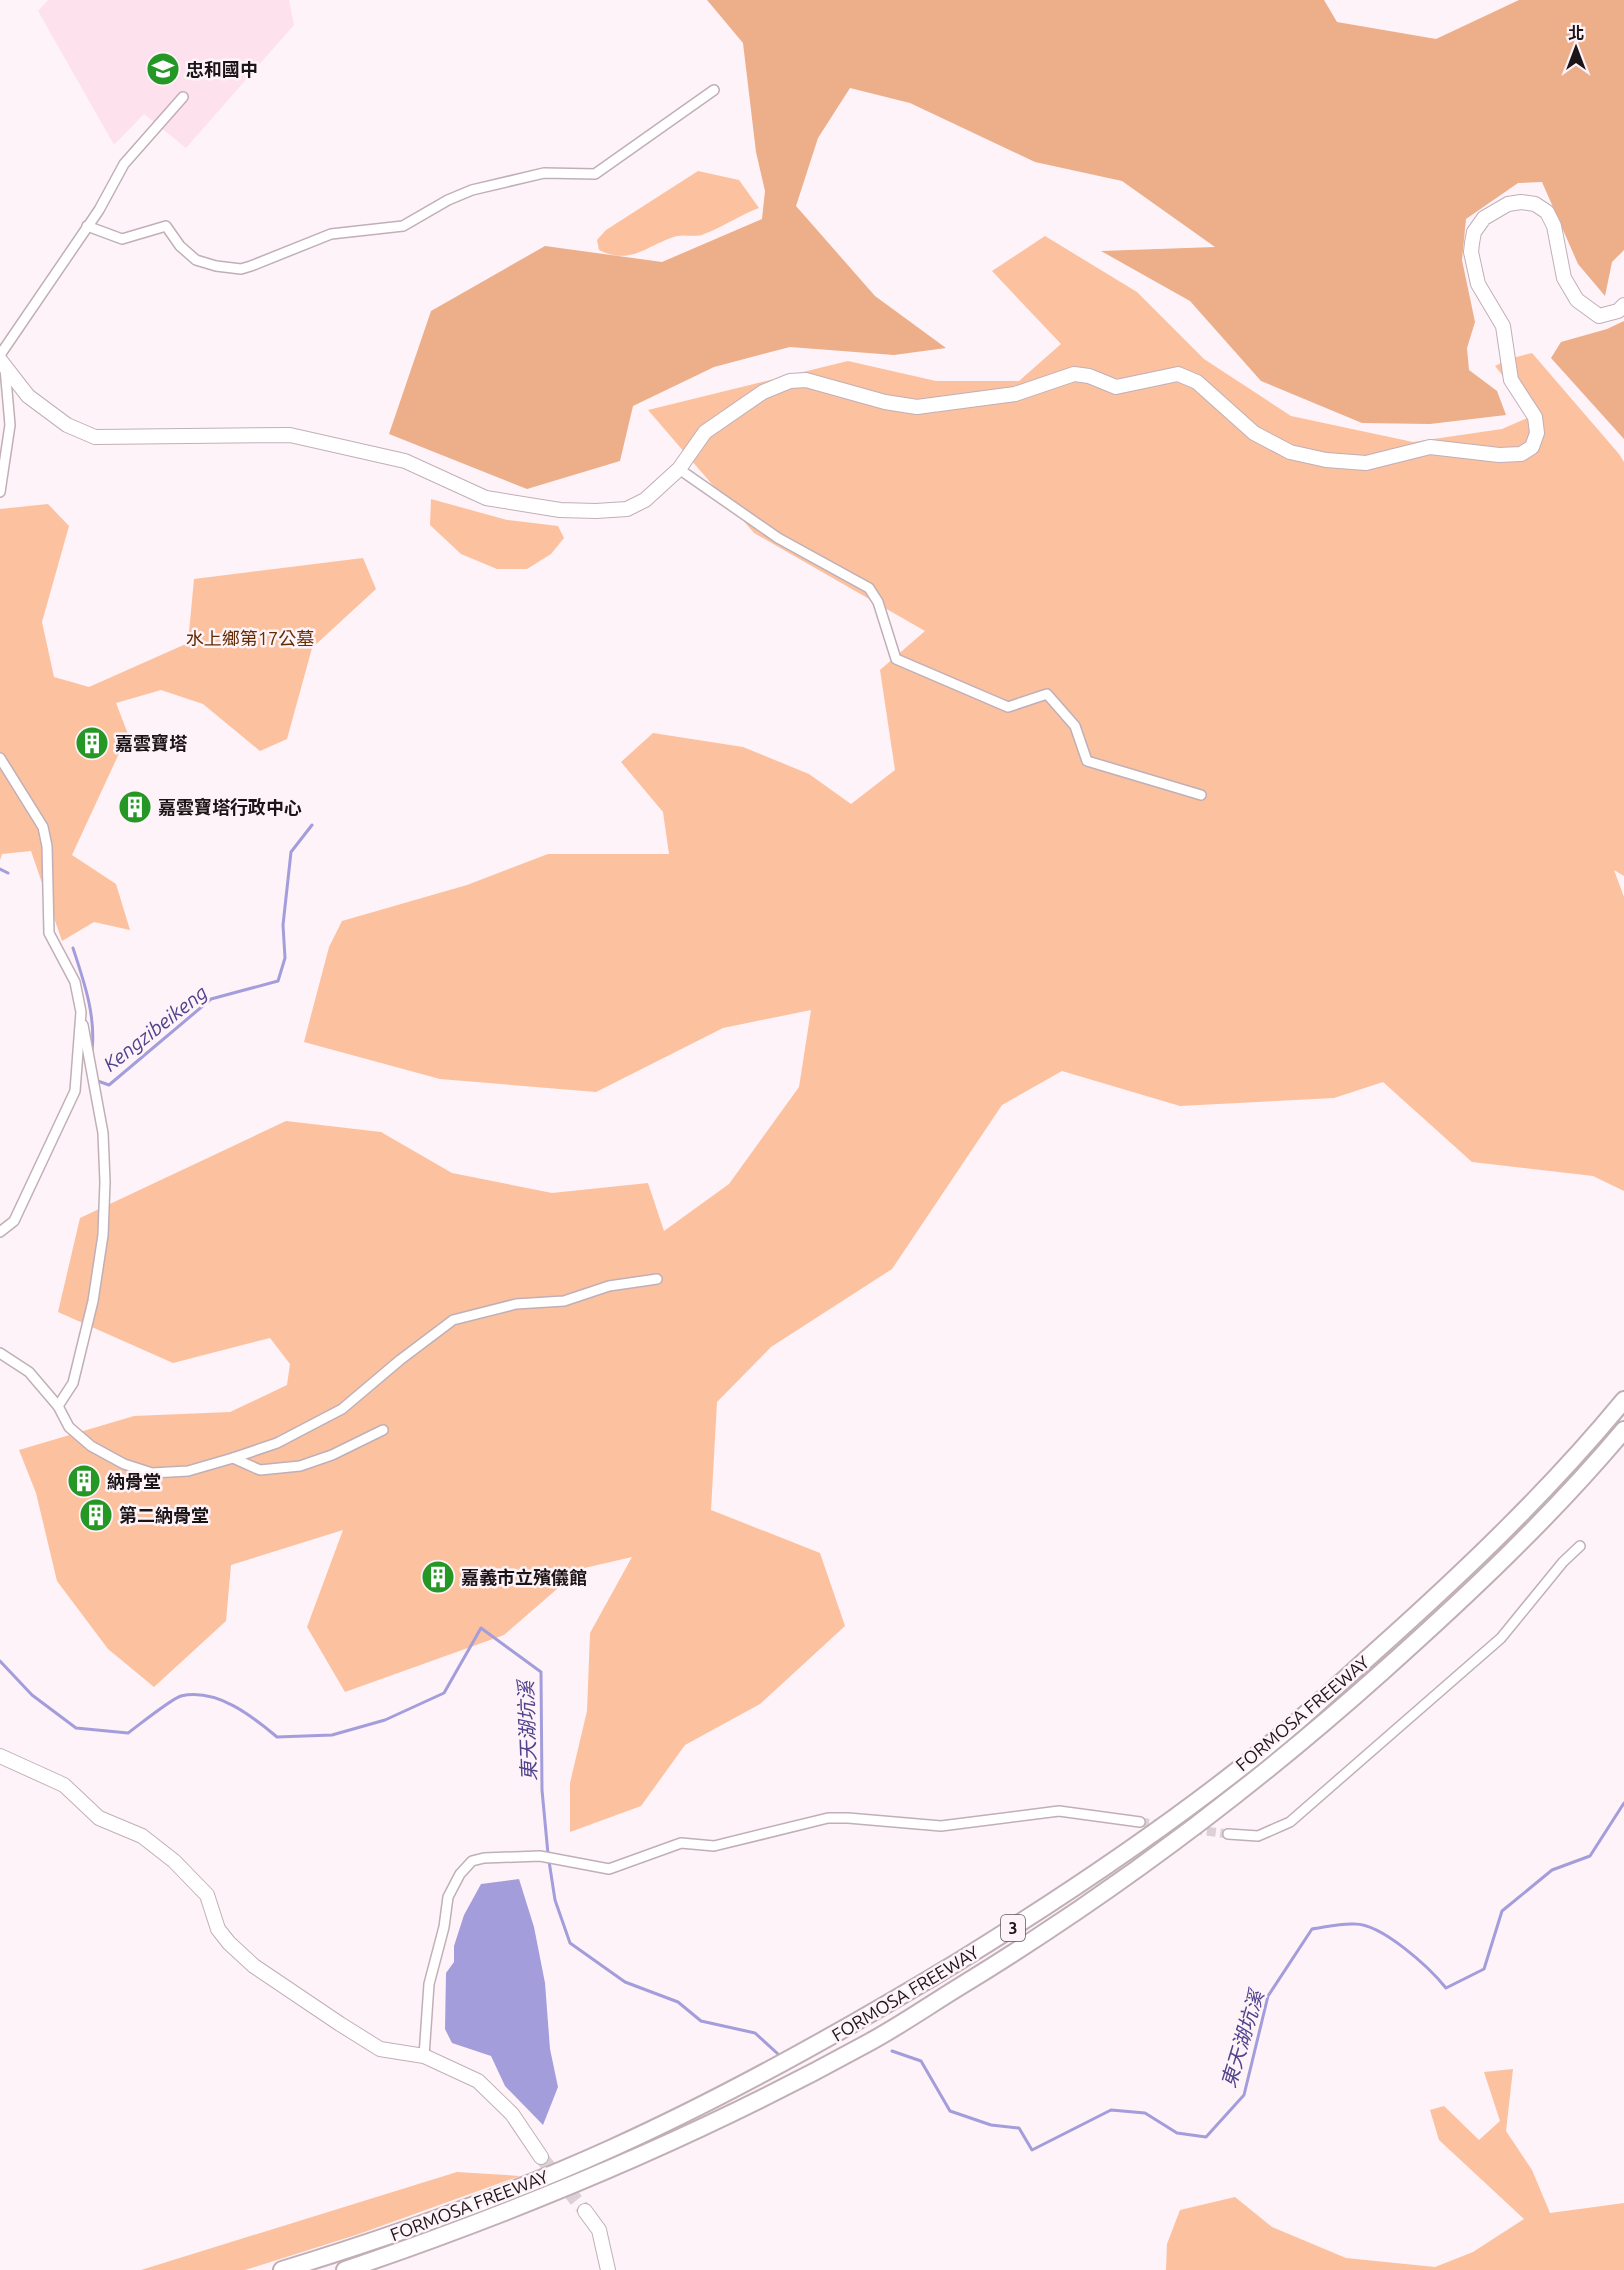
<svg xmlns="http://www.w3.org/2000/svg" width="1624" height="2270" font-family="Ubuntu,'Noto Sans TC',sans-serif">
  <style>
    .built { fill: #fde2ee }
    .green { fill: #fcc19f }
    .forest { fill: #edae8a }
    .water { fill: #a39ddb }
    .lines { fill: none; stroke-linecap: round; stroke-linejoin: round }
    .stream { stroke: #a39ddb; stroke-width: 3 }
    .street-tunnel { stroke: #dcd2d6; stroke-width: 9; stroke-dasharray: 9 4.5; stroke-linecap: butt }
    .secondary-tunnel { stroke: #dcd2d6; stroke-width: 14; stroke-dasharray: 14 7; stroke-linecap: butt }
    .street-casing { stroke: #c1afb7; stroke-width: 12 }
    .secondary-casing { stroke: #c1afb7; stroke-width: 16 }
    .highway-casing { stroke: #c1afb7; stroke-width: 20 }
    .street { stroke: #fff; stroke-width: 9 }
    .secondary { stroke: #fff; stroke-width: 14 }
    .highway { stroke: #fff; stroke-width: 16 }
    .labels { text-anchor: middle; dominant-baseline: central; stroke-width: 5; stroke-linejoin: round; paint-order: stroke }
    .shield { fill: #fef3f8; stroke: #60585b; stroke-width: 1.5 }
    .shield-label { font-size: 16px; font-weight: bold; fill: #1c1518 }
    .poi-label { font-size: 18px; font-weight: bold; fill: #1c1518; stroke: #fef3f8; text-anchor: start }
    .park-label { font-size: 18px; fill: #642c01; stroke: #fef3f8 }
    .street-label { font-size: 18px; fill: #1c1518; stroke: #fef3f8 }
    .water-label { font-size: 20px; font-style: italic; fill: #4f438d; stroke: #fef3f8 }
  </style>
  <rect width="100%" height="100%" fill="#fef3f8"/>
  <polygon class="built" points="48,0 289,0 294,25 186,148 144,114 114,145 38,11"/>
  <g class="green">
    <path d="M 698,171 L 739,180 L 759,208 C 740,215 723,227 704,234 C 696,238 686,234 677,236 C 646,245 632,266 599,250 L 597,240 L 606,230 Z"/>
    <polygon points="1045,236 1137,292 1204,359 1291,416 1413,442 1502,429 1534,415 1495,366 1509,359 1532,353 1619,454 1624,462 1624,876 1614,870 1624,897 1624,1191 1593,1176 1472,1162 1383,1082 1334,1098 1180,1106 1062,1071 1002,1105 892,1269 771,1347 717,1402 711,1510 820,1553 845,1626 760,1704 685,1745 641,1806 570,1832 570,1783 587,1711 590,1633 632,1557 580,1569 504,1635 345,1692 307,1627 343,1530 231,1565 226,1621 154,1687 108,1649 57,1581 36,1493 19,1450 134,1416 230,1412 287,1385 290,1364 270,1338 173,1363 58,1312 80,1218 286,1121 381,1132 452,1173 552,1193 648,1183 664,1231 729,1184 799,1087 811,1010 723,1028 596,1092 440,1079 304,1042 329,947 342,921 467,885 548,854 669,854 663,812 621,762 653,733 743,747 809,774 851,804 895,770 880,670 925,631 754,533 648,410 848,361 936,381 1019,381 1061,344 992,271"/>
    <polygon points="431,499 507,520 558,526 564,538 551,554 527,569 497,569 461,554 430,525"/>
    <polygon points="48,504 69,526 42,622 54,677 89,687 188,643 194,579 363,558 376,589 312,648 287,739 260,751 203,704 161,690 116,703 128,734 72,855 116,884 130,930 94,922 62,941 31,851 2,854 0,860 0,509"/>
    <polygon points="1513,2069 1506,2131 1532,2170 1550,2213 1624,2203 1624,2270 1166,2270 1167,2244 1180,2210 1235,2197 1272,2227 1346,2258 1435,2267 1473,2252 1524,2219 1439,2140 1430,2110 1444,2106 1479,2140 1500,2121 1484,2072"/>
    <polygon points="457,2172 520,2176 359,2234 245,2270 141,2270"/>
  </g>
  <g class="forest">
    <polygon points="707,0 1324,0 1337,22 1436,39 1519,0 1624,0 1624,250 1612,262 1605,296 1578,264 1542,182 1518,183 1466,219 1462,260 1475,322 1467,348 1469,370 1497,391 1506,415 1430,424 1362,423 1261,381 1190,301 1101,251 1215,247 1122,181 1035,162 910,103 850,88 818,138 796,206 875,296 946,348 894,355 790,347 714,367 633,406 620,461 527,489 389,434 431,311 545,246 662,262 762,219 765,191 756,152 743,43"/>
    <polygon points="1624,321 1624,439 1551,358 1561,342 1607,329"/>
  </g>
  <polygon class="water" points="519,1879 534,1927 545,1983 550,2049 558,2087 543,2125 505,2086 491,2056 452,2043 445,2029 446,1973 454,1962 454,1946 464,1915 481,1884"/>
  <g class="lines">
    <g class="stream">
      <polyline points="0,869 8,873"/>
      <path d="M 73,948 C 84,982 96,1015 92,1051"/>
      <polyline points="95,1080 109,1085 211,999 278,981 285,958 283,925 291,852 312,825"/>
      <path d="M 0,1661 L 32,1695 L 76,1728 L 128,1733 C 139,1725 171,1699 181,1696 C 217,1688 252,1716 277,1737 L 332,1735 L 385,1720 L 444,1693 L 481,1628 L 541,1672 L 542,1790 L 548,1854"/>
      <polyline points="549,1861 555,1900 570,1943 625,1982 678,2002 701,2021 755,2033 778,2054"/>
      <path d="M 892,2051 L 921,2061 L 950,2111 L 991,2125 L 1019,2128 L 1032,2150 L 1111,2110 L 1145,2113 L 1177,2133 L 1206,2137 L 1244,2095 L 1268,1996 L 1312,1929 C 1326,1927 1341,1923 1355,1924 C 1382,1924 1429,1967 1446,1988 L 1484,1969 L 1502,1911 L 1552,1870 L 1590,1856 L 1624,1803"/>
    </g>
    <polyline class="street-tunnel" points="1140,1822 1228,1834"/>
    <polyline class="secondary-tunnel" points="541,2157 585,2211"/>
    <defs>
      <g id="street">
        <polyline points="87,226 122,239 166,226 180,246 196,260 216,266 241,269 251,266 331,234 403,226 448,200 472,190 544,173 595,174 714,90"/>
        <polyline points="0,355 99,210 124,164 183,97"/>
        <polyline points="679,469 778,538 869,588 878,602 896,659 1008,707 1047,694 1075,726 1087,761 1201,795"/>
        <polyline points="0,492 10,425 5,368"/>
        <polyline points="0,758 43,827 47,846 49,933 75,982 81,1012 75,1091 14,1221 0,1232"/>
        <polyline points="0,1353 29,1372 58,1406 69,1427 91,1446 124,1464 152,1473 188,1471 233,1458 260,1470 300,1466 332,1455 383,1430"/>
        <polyline points="58,1406 73,1383 93,1301 103,1235 105,1182 103,1133 83,1025"/>
        <polyline points="233,1458 277,1443 342,1409 400,1360 453,1320 516,1304 564,1301 609,1286 657,1279"/>
        <polyline points="1228,1834 1258,1836 1290,1822 1501,1638 1563,1562 1580,1546"/>
        <polyline points="424,2056 429,1984 444,1927 448,1897 460,1874 472,1861 484,1858 540,1856 609,1869 681,1843 714,1846 828,1818 848,1818 941,1826 1059,1811 1140,1822"/>
      </g>
      <g id="secondary">
        <polyline points="0,360 28,396 67,425 95,437 290,435 405,461 486,498 560,510 596,511 627,509 645,500 679,469 705,432 763,392 790,381 806,380 885,402 917,407 1015,394 1074,374 1089,376 1116,387 1178,374 1197,382 1254,433 1290,452 1326,460 1366,463 1430,447 1499,455 1521,454 1532,447 1537,433 1535,417 1511,380 1503,326 1478,284 1471,252 1472,243 1474,232 1484,218 1508,204 1521,202 1535,204 1547,212 1554,226 1564,278 1577,300 1599,316 1618,311 1624,305"/>
        <polyline points="0,1756 64,1785 99,1818 142,1836 174,1861 207,1895 218,1929 229,1943 254,1966 340,2024 380,2049 424,2056 478,2081 512,2114 541,2157"/>
        <polyline points="585,2211 599,2230 608,2270"/>
      </g>
      <g id="highway">
        <path d="M 282,2270 C 393,2236 504,2197 610,2149 C 732,2094 847,2029 961,1960 C 1074,1890 1192,1811 1293,1725 C 1322,1700 1350,1674 1378,1649 C 1465,1571 1550,1490 1624,1400"/>
        <path d="M 345,2270 C 525,2209 699,2136 866,2044 C 898,2027 928,2006 959,1987 C 1110,1895 1250,1790 1382,1672 C 1467,1596 1551,1517 1624,1430"/>
      </g>
    </defs>
    <use href="#street" class="street-casing"/>
    <use href="#secondary" class="secondary-casing"/>
    <use href="#highway" class="highway-casing"/>
    <use href="#street" class="street"/>
    <use href="#secondary" class="secondary"/>
    <use href="#highway" class="highway"/>
  </g>
  <defs>
    <symbol id="school-disc" viewBox="-11 -11 22 22"><circle r="9.5" fill="#259725" stroke="#fef3f8"/><path d="M0-5L7-2L0 1L-7-2ZM-4 1L0 2.5L4 1V4Q0 6-4 4Z" fill="#fff"/></symbol>
    <symbol id="building-disc" viewBox="-11 -11 22 22"><circle r="9.5" fill="#259725" stroke="#fef3f8"/><path d="M-4-6H4V6H1V3H-1V6H-4ZM-2.5-4.3h1.7v1.8h-1.7ZM.8-4.3h1.7v1.8H.8ZM-2.5-1h1.7V.8h-1.7ZM.8-1h1.7V.8H.8Z" fill="#fff"/></symbol>
  </defs>
  <g fill-rule="evenodd">
    <use href="#school-disc" x="144" y="50" width="38" height="38"/>
    <use href="#building-disc" x="73" y="724" width="38" height="38"/>
    <use href="#building-disc" x="116" y="788" width="38" height="38"/>
    <use href="#building-disc" x="65" y="1462" width="38" height="38"/>
    <use href="#building-disc" x="77" y="1496" width="38" height="38"/>
    <use href="#building-disc" x="419" y="1558" width="38" height="38"/>
  </g>
  <g class="labels">
    <rect class="shield" x="1001" y="1915" width="24" height="26" rx="4.5"/>
    <g class="shield-label">
      <text x="1013" y="1928">3</text>
    </g>
    <g class="poi-label">
      <text x="186" y="69">忠和國中</text>
      <text x="115" y="743">嘉雲寶塔</text>
      <text x="158" y="807">嘉雲寶塔行政中心</text>
      <text x="107" y="1481">納骨堂</text>
      <text x="119" y="1515">第二納骨堂</text>
      <text x="461" y="1577">嘉義市立殯儀館</text>
    </g>
    <g class="park-label">
      <text x="250" y="638">水上鄉第17公墓</text>
    </g>
    <g class="street-label">
      <text transform="translate(1302 1713) rotate(-40)">FORMOSA FREEWAY</text>
      <text transform="translate(905 1993) rotate(-31)">FORMOSA FREEWAY</text>
      <text transform="translate(469 2205) rotate(-21)">FORMOSA FREEWAY</text>
    </g>
    <g class="water-label">
      <text transform="translate(155 1028) rotate(-38)">Kengzibeikeng</text>
      <text transform="translate(527 1731) rotate(-92)">東天湖坑溪</text>
      <text transform="translate(1242 2039) rotate(-73)">東天湖坑溪</text>
    </g>
  </g>
  <g transform="translate(1576 48)" stroke="#fef3f8" stroke-width="4.5" paint-order="stroke">
  <path d="M0-4.5L10 22L0 15L-10 22Z" fill="#1c1518"/>
  <text y="-9" font-size="16" font-weight="bold" text-anchor="middle" fill="#1c1518">北</text>
  </g>
</svg>
